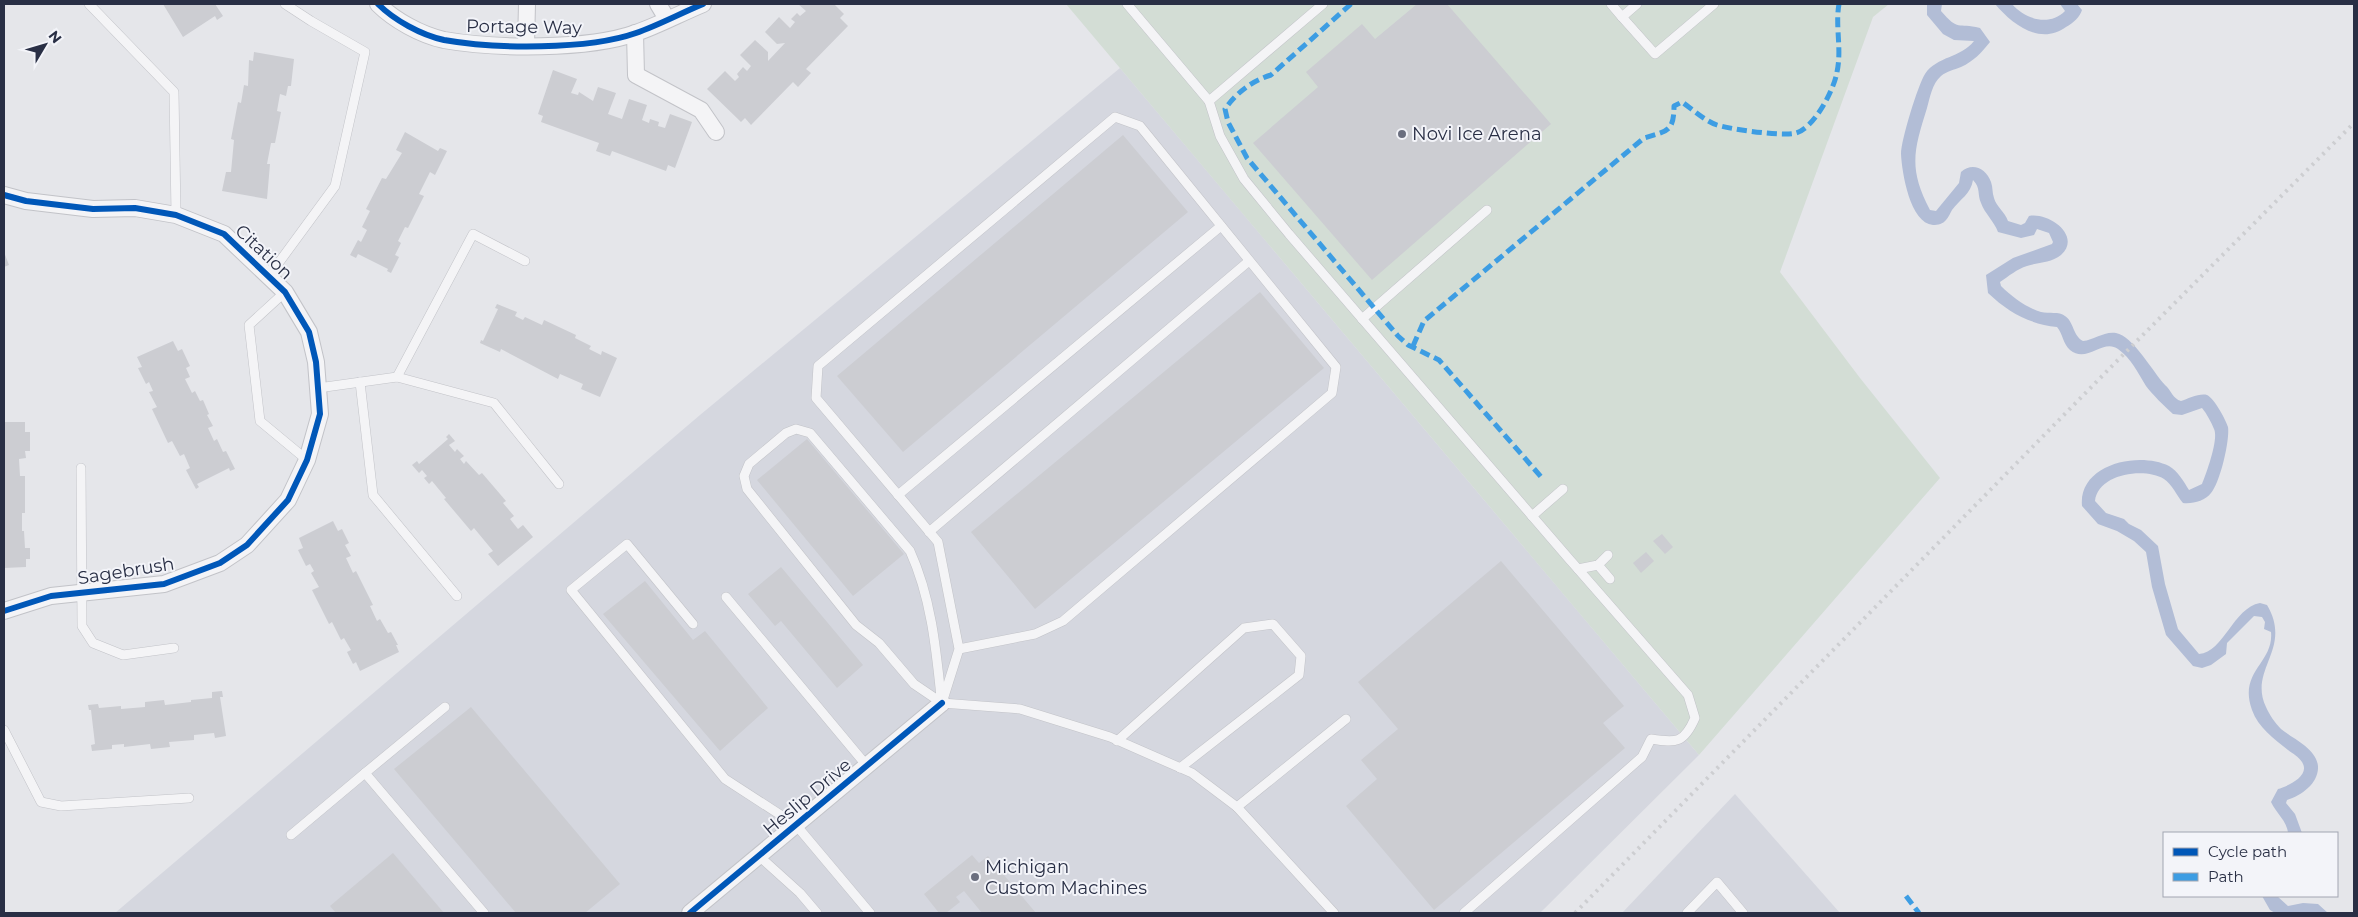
<svg xmlns="http://www.w3.org/2000/svg" width="2358" height="917" font-family="Montserrat,sans-serif">
  <style>
    .built { fill: #d5d7df }
    .green { fill: #d3ddd5 }
    .water { fill: #b2bdd6 }
    .building { fill: #cccdd2 }
    .lines { fill: none; stroke-linecap: round; stroke-linejoin: round }
    .lane-casing { stroke: #c2c3c8; stroke-width: 10 }
    .street-casing { stroke: #c2c3c8; stroke-width: 18 }
    .lane { stroke: #f4f4f6; stroke-width: 9 }
    .street { stroke: #f4f4f6; stroke-width: 16 }
    .rail { stroke: #cdced1; stroke-width: 4; stroke-dasharray: 2.5 5; stroke-linecap: butt }
    .quiet { stroke: #3d9de3; stroke-width: 5; stroke-dasharray: 10 5; stroke-linecap: butt }
    .cycleway-casing { stroke: #f3f4f9; stroke-width: 9 }
    .cycleway { stroke: #0057b8; stroke-width: 6 }
    .poi-dot { fill: #6b6f7f; stroke: #f3f4f9; stroke-width: 2 }
    .labels { text-anchor: middle; dominant-baseline: central; stroke-width: 4; stroke-linejoin: round; paint-order: stroke }
    .street-label { font-size: 18px; fill: #292f45; stroke: #f3f4f9 }
    .poi-label { font-size: 18px; fill: #292f45; stroke: #f3f4f9; text-anchor: start }
  </style>
  <rect width="100%" height="100%" fill="#e5e6ea"/>
  <g class="built">
    <polygon points="1120,68 1699,755 1540,913 115,913 700,415"/>
    <polygon points="1735,794 1840,913 1622,913"/>
  </g>
  <polygon class="green" points="1066,4 1889,4 1873,17 1780,272 1860,378 1940,478 1699,755"/>
  <g class="water">
    <path d="M 1927,4 L 1942,4 L 1941,11 C 1959,32 1957,22 1980,28 L 1990,42 C 1981,53 1974,61 1961,67 C 1954,70 1947,71 1941,76 C 1932,84 1930,97 1927,108 C 1914,150 1908,168 1930,210 L 1936,211 L 1959,183 L 1961,172 C 1972,162 1986,168 1991,182 C 1993,187 1992,193 1994,198 C 1996,206 2005,212 2008,221 L 2021,225 L 2025,223 L 2029,216 C 2049,212 2082,236 2061,255 C 2051,263 2039,262 2027,266 C 2017,269 2009,276 2000,282 L 2001,286 C 2012,297 2027,308 2041,312 C 2049,314 2059,311 2065,316 C 2074,322 2073,336 2083,341 C 2094,340 2104,331 2116,333 C 2133,336 2153,372 2165,385 C 2171,390 2173,399 2181,401 C 2188,399 2199,393 2207,395 C 2214,398 2226,420 2228,427 C 2230,440 2220,483 2211,493 C 2205,501 2193,504 2183,503 C 2177,496 2172,484 2164,479 C 2144,467 2098,474 2095,501 L 2106,513 L 2124,519 L 2129,524 L 2141,530 L 2158,546 L 2165,584 L 2178,629 L 2199,654 C 2224,652 2233,608 2260,603 L 2267,605 C 2293,649 2248,669 2266,707 C 2269,714 2275,723 2281,729 C 2293,739 2316,748 2318,766 C 2319,783 2302,795 2287,800 L 2286,803 L 2295,814 L 2302,833 L 2288,833 C 2287,821 2276,813 2271,802 L 2278,789 C 2288,786 2311,776 2302,762 C 2299,757 2292,753 2288,750 C 2274,739 2258,727 2252,710 C 2238,671 2274,663 2271,632 L 2264,629 L 2265,622 L 2262,617 L 2254,616 L 2227,643 L 2226,654 L 2211,665 L 2202,668 L 2193,666 L 2166,635 L 2152,587 L 2146,552 L 2134,541 L 2117,531 L 2098,524 L 2082,506 C 2078,464 2139,451 2169,466 C 2178,471 2184,482 2189,490 L 2202,484 C 2206,474 2219,439 2214,429 C 2211,422 2207,414 2202,408 L 2182,415 L 2173,414 C 2166,408 2151,393 2146,386 C 2138,373 2131,358 2118,349 C 2103,338 2087,364 2070,350 C 2063,344 2063,334 2057,327 C 2029,324 2008,312 1988,293 L 1986,275 L 2013,258 L 2052,244 L 2053,242 L 2049,233 L 2037,229 L 2034,235 L 2021,238 L 1998,232 C 1994,221 1985,214 1981,203 C 1977,194 1981,188 1973,180 C 1971,194 1960,199 1952,210 C 1950,213 1949,217 1946,220 C 1943,224 1938,225 1933,225 C 1910,223 1902,173 1901,154 C 1901,140 1918,85 1925,74 C 1937,56 1961,58 1974,41 L 1954,40 L 1943,34 L 1927,15 Z"/>
    <path d="M 1995,4 L 2012,4 C 2025,19 2049,27 2065,11 L 2060,4 L 2077,4 L 2082,10 C 2080,17 2073,23 2066,27 C 2040,46 2012,24 1995,4 Z"/>
    <polygon points="2262,896 2277,896 2288,906 2303,903 2318,904 2328,913 2275,913 2270,910"/>
  </g>
  <g class="building">
    <polygon points="163,4 215,4 223,16 217,20 215,16 183,37"/>
    <polygon points="798,4 834,4 844,14 840,18 848,26 806,69 811,73 798,87 793,82 751,125 745,118 741,122 707,89 725,71 735,81 739,77 737,74 743,67 747,71 751,66 740,55 755,40 768,52 768,61 785,43 777,44 765,32 779,17 790,28 795,22 791,19 797,13 800,16 806,11"/>
    <polygon points="1417,4 1447,4 1551,124 1372,280 1253,143 1318,87 1306,72 1362,24 1375,39"/>
    <polygon points="254,52 294,59 291,86 288,86 286,96 280,94 277,111 281,112 275,143 271,143 267,164 270,164 267,199 222,191 226,172 231,172 234,140 231,139 238,102 241,103 244,85 248,86 249,60 253,61"/>
    <polygon points="553,70 577,79 571,93 578,95 579,92 593,101 598,87 616,93 608,114 622,119 629,99 647,105 642,120 649,123 650,119 659,122 658,126 665,128 670,114 692,122 675,168 668,165 666,171 612,151 610,156 596,151 599,143 541,122 543,116 538,114"/>
    <polygon points="405,132 438,151 440,148 447,151 435,175 430,172 419,194 424,196 408,228 405,227 398,241 401,243 395,255 399,257 391,273 387,271 388,269 358,254 356,258 350,255 358,240 361,242 367,230 362,227 370,211 366,209 382,178 386,179 402,153 396,150"/>
    <polygon points="1123,135 1188,212 903,452 837,376"/>
    <polygon points="4,252 9,265 4,267"/>
    <polygon points="1260,292 1324,368 1035,609 971,532"/>
    <polygon points="497,304 517,312 515,316 523,320 525,317 542,325 544,320 576,335 575,338 591,346 589,349 601,355 602,351 617,358 600,397 581,389 583,384 560,374 558,379 501,349 500,352 480,343 481,340 483,341 498,309 495,308"/>
    <polygon points="173,341 178,351 182,349 190,366 186,368 190,377 185,379 192,393 195,391 200,401 203,400 209,414 207,415 213,426 208,428 214,441 217,439 223,452 226,451 235,469 230,471 229,468 197,484 199,487 196,489 186,470 190,468 184,454 180,456 172,441 168,443 152,409 157,407 149,392 153,391 149,382 146,384 138,368 142,367 137,357"/>
    <polygon points="4,422 25,422 25,432 30,432 30,451 25,451 26,458 19,459 20,476 25,476 25,513 22,513 22,531 24,531 25,548 30,548 30,559 26,559 26,567 4,568"/>
    <polygon points="449,434 455,441 449,445 455,452 457,449 464,456 460,459 464,464 466,461 479,475 482,473 506,501 503,503 514,516 510,519 518,529 523,525 533,537 498,566 488,554 493,551 474,528 471,531 444,499 446,498 432,481 429,484 424,478 427,476 422,470 419,473 412,465 417,461 419,464 448,439 446,437"/>
    <polygon points="807,439 904,554 853,596 757,480"/>
    <polygon points="333,521 338,531 342,529 349,543 345,545 351,556 346,558 353,573 356,571 373,605 370,606 377,621 380,619 388,633 391,632 398,645 396,645 399,652 360,671 356,662 353,664 347,652 351,650 344,638 341,640 332,622 329,624 312,590 319,587 311,573 314,571 310,564 306,566 298,550 303,548 299,538"/>
    <polygon points="1662,534 1673,547 1665,554 1653,541"/>
    <polygon points="1646,552 1654,561 1641,573 1633,563"/>
    <polygon points="1501,561 1624,706 1603,723 1625,748 1434,910 1346,806 1377,779 1361,760 1398,729 1358,682"/>
    <polygon points="781,567 863,665 837,688 781,621 775,626 748,594"/>
    <polygon points="645,581 693,640 705,631 768,708 720,751 603,614"/>
    <polygon points="222,691 223,697 220,697 226,736 215,738 214,733 194,735 194,740 169,742 170,747 151,749 150,744 124,747 124,744 112,745 112,749 92,751 91,745 95,744 91,710 89,710 88,705 98,704 99,708 121,706 121,709 145,707 145,702 164,700 165,705 191,702 191,700 212,698 212,692"/>
    <polygon points="471,707 620,884 585,913 516,913 394,769"/>
    <polygon points="393,853 444,913 336,913 330,906"/>
    <polygon points="972,855 979,863 988,856 1036,913 982,913 964,891 956,897 960,902 946,913 939,913 924,894"/>
  </g>
  <g class="lines">
    <defs>
      <g id="lane">
        <polyline points="89,4 174,92 176,215"/>
        <polyline points="1127,4 1209,101 1220,136 1244,179 1289,234 1570,560 1578,569 1598,565 1608,555"/>
        <polyline points="1611,4 1622,17"/>
        <polyline points="1637,4 1622,17 1655,54 1714,4"/>
        <polyline points="1209,101 1323,4"/>
        <polyline points="269,276 335,186 365,52 311,21 285,4"/>
        <polyline points="285,292 249,325 260,421 307,460"/>
        <polyline points="1362,319 1487,210"/>
        <polyline points="397,377 473,234 525,261"/>
        <polyline points="360,382 373,495 457,596"/>
        <polyline points="318,388 397,377 494,403 559,484"/>
        <polyline points="81,468 82,626 93,643 123,655 174,648"/>
        <polyline points="898,495 1221,226"/>
        <polyline points="1532,516 1563,489"/>
        <polyline points="929,532 1249,261"/>
        <polyline points="1598,565 1610,579"/>
        <polyline points="726,597 867,766"/>
        <polyline points="693,624 627,544 571,590 725,779 796,825 870,913"/>
        <path d="M 941,697 C 936,648 931,597 910,551 L 810,433 L 796,429 L 786,433 L 749,464 L 744,476 L 747,489 L 856,625 L 879,643 L 914,684 L 942,703 L 1020,709 L 1110,737 L 1192,773 L 1237,807 L 1334,913"/>
        <polyline points="942,703 959,649 1035,634 1063,621 1332,393 1336,367 1140,126 1115,117 818,366 816,398 938,542 959,649"/>
        <polyline points="445,707 365,773 484,913"/>
        <polyline points="4,730 41,802 61,806 189,798"/>
        <polyline points="1117,741 1244,628 1273,624 1301,656 1299,675 1180,768"/>
        <polyline points="1237,807 1346,719"/>
        <polyline points="291,835 365,773"/>
        <polyline points="759,856 800,893 817,913"/>
        <path d="M 1464,913 L 1642,757 L 1651,739 C 1677,743 1684,743 1695,718 L 1688,695 L 1578,569"/>
        <polyline points="1687,913 1717,882 1743,913"/>
      </g>
      <g id="street">
        <path d="M 378,4 C 394,20 421,35 444,40 C 495,49 588,50 636,33 C 659,25 681,13 703,4"/>
        <polyline points="658,4 667,19"/>
        <polyline points="635,33 636,75 701,110 716,132"/>
        <polyline points="526,45 527,4"/>
        <polyline points="4,195 26,201 93,209 135,208 176,215 224,234 285,292 309,332 316,362 320,414 307,460 288,500 247,545 220,563 164,584 51,596 4,611"/>
        <polyline points="690,913 942,703"/>
      </g>
    </defs>
    <use href="#lane" class="lane-casing"/>
    <use href="#street" class="street-casing"/>
    <use href="#lane" class="lane"/>
    <use href="#street" class="street"/>
    <polyline class="rail" points="1575,913 2110,368 2354,123"/>
    <g class="quiet">
      <path d="M 1351,4 L 1271,75 C 1252,81 1237,92 1225,109 L 1228,122 L 1247,158 L 1398,336 L 1408,345 L 1439,360 L 1543,479"/>
      <path d="M 1413,346 L 1424,321 L 1644,138 C 1667,131 1674,132 1674,106 L 1682,102 C 1692,109 1705,121 1717,125 C 1729,129 1784,137 1796,133 C 1814,128 1834,90 1837,72 C 1842,49 1835,26 1839,4"/>
      <polyline points="1906,896 1919,913"/>
    </g>
    <defs>
      <g id="cycleway">
        <path d="M 378,4 C 394,20 421,35 444,40 C 495,49 588,50 636,33 C 659,25 681,13 703,4"/>
        <polyline points="4,195 26,201 93,209 135,208 176,215 224,234 285,292 309,332 316,362 320,414 307,460 288,500 247,545 220,563 164,584 51,596 4,611"/>
        <polyline points="690,913 942,703"/>
      </g>
    </defs>
    <use href="#cycleway" class="cycleway-casing"/>
    <use href="#cycleway" class="cycleway"/>
  </g>
  <g class="poi-dot">
    <circle cx="1402" cy="134" r="5"/>
    <circle cx="975" cy="877" r="5"/>
  </g>
  <g class="labels">
    <g class="street-label">
      <text transform="translate(524 27) rotate(1)">Portage Way</text>
      <text transform="translate(264 252) rotate(43)">Citation</text>
      <text transform="translate(126 571) rotate(-9)">Sagebrush</text>
      <text transform="translate(807 797) rotate(-40)">Heslip Drive</text>
    </g>
    <g class="poi-label">
      <text x="1412" y="134">Novi Ice Arena</text>
      <text x="985" y="867">Michigan<tspan x="985" dy="21">Custom Machines</tspan></text>
    </g>
  </g>
  <rect width="2358" height="917" fill="none" stroke="#292f45" stroke-width="10"/>
  <rect x="2163" y="832" width="175" height="65" fill="#f3f4f9" stroke="#a2a5b1"/>
  <rect x="2173" y="848" width="25" height="8" fill="#0057b8" stroke="#a2a5b1"/>
  <text x="2208" y="857" font-size="15" fill="#292f45">Cycle path</text>
  <rect x="2173" y="873" width="25" height="8" fill="#3d9de3" stroke="#a2a5b1"/>
  <text x="2208" y="882" font-size="15" fill="#292f45">Path</text>
  <g transform="translate(45 45) rotate(52)" stroke="#f3f4f9" stroke-width="4" paint-order="stroke">
  <path d="M0-4L9 19L0 12L-9 19Z" fill="#292f45"/>
  <text y="-8" font-size="14" font-weight="bold" text-anchor="middle" fill="#292f45">N</text>
  </g>
</svg>
